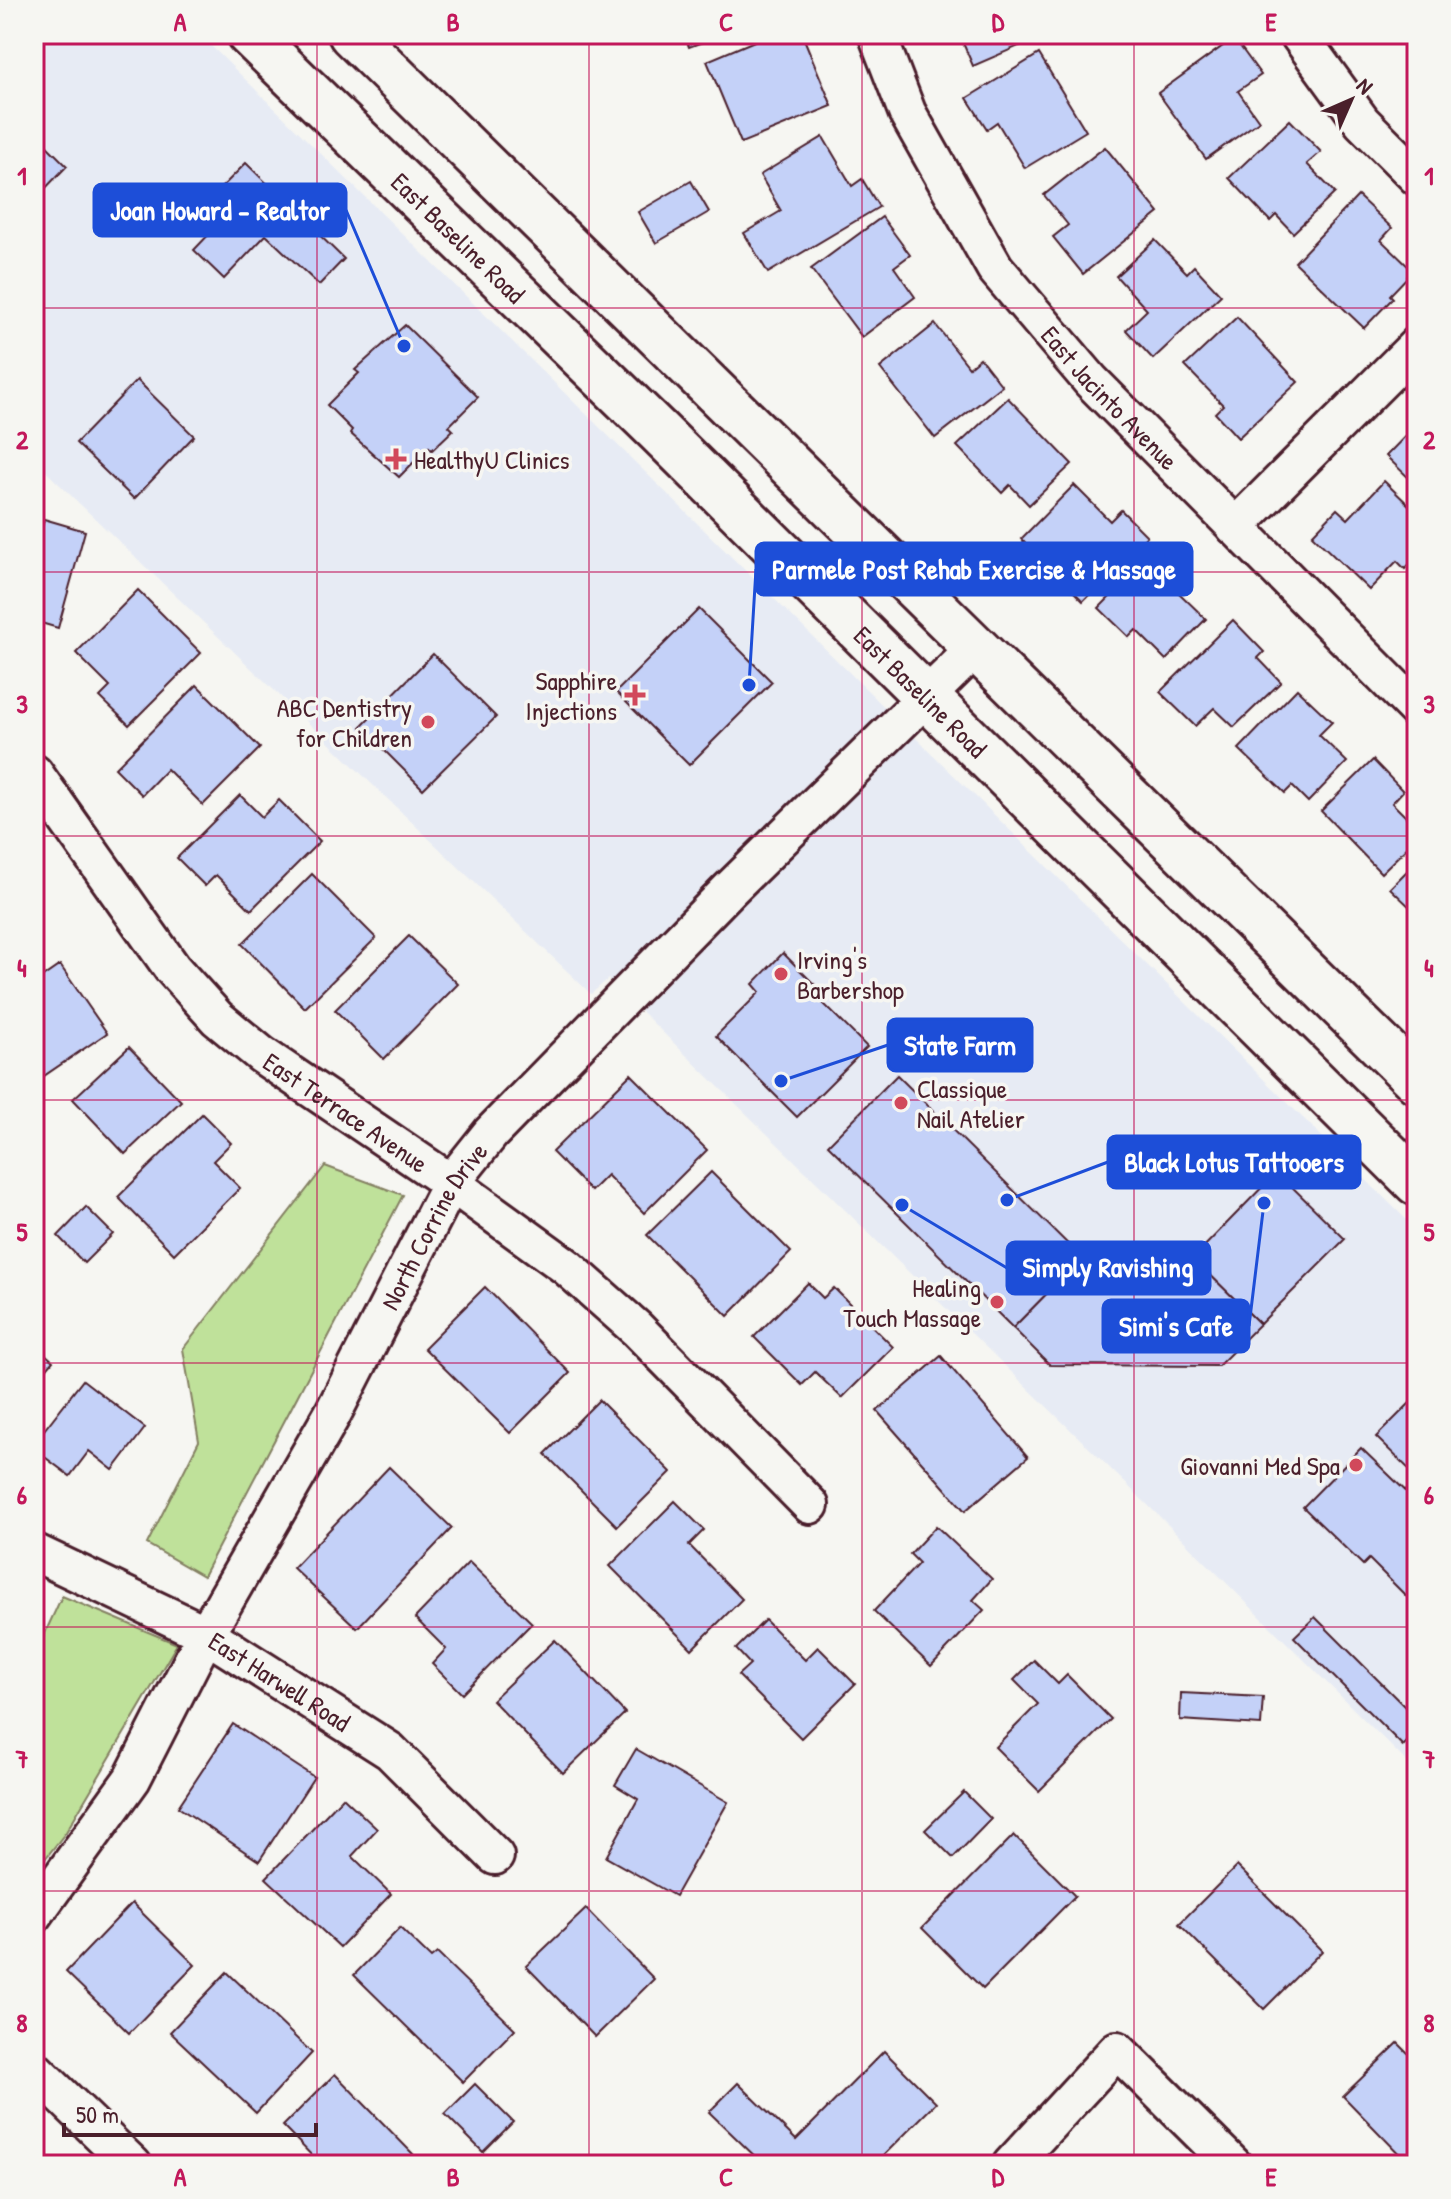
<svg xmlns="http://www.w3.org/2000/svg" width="1451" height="2199" font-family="'Patrick Hand',sans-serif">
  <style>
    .built { fill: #e7ebf4 }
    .green { fill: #bfe19a; stroke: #848062; stroke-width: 2 }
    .building { fill: #c4d1f8; stroke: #4a1f2b; stroke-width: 2 }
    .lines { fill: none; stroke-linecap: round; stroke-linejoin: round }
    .minor-casing { stroke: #4a1f2b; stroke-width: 42 }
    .primary-casing { stroke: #4a1f2b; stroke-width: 50 }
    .minor { stroke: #f6f6f2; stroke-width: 36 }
    .primary { stroke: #f6f6f2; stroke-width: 44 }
    .grid { fill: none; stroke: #c2185b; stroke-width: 2; stroke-opacity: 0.55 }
    .poi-dot { fill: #d1495b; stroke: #f6f6f2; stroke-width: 3 }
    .labels { text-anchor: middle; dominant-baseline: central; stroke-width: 7; stroke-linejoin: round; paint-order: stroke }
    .street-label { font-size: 26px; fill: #4a1f2b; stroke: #f6f6f2 }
    .poi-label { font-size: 26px; fill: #4a1f2b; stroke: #f6f6f2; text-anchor: end }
    .leader { fill: none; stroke: #1d4ed8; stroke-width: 3 }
    .callout-dot { fill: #1d4ed8; stroke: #f6f6f2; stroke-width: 3 }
    .callout { fill: #1d4ed8; stroke: #1d4ed8; stroke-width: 3 }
    .callout-label { font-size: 28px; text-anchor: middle; font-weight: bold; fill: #fff }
    .neatline { fill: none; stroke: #c2185b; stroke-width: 3 }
    .grid-label { font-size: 26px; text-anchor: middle; font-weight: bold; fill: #c2185b }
  </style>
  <rect width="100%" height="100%" fill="#f6f6f2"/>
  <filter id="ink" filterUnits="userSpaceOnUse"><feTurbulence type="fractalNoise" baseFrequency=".0125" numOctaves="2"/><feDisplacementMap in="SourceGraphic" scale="16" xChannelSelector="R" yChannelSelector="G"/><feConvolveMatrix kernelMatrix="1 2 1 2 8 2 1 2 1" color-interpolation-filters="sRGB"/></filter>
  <g filter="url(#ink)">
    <polygon class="built" points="34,34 199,34 1417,1230 1417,1772 1159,1516 608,979 591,994 34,460"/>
    <g class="green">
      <polygon points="325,1166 403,1195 203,1576 147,1544 199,1441 183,1349"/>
      <polygon points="62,1596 177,1644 66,1832 34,1873 34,1657"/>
    </g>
    <g class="building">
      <polygon points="34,34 38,34 39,62 34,67"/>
      <polygon points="684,34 724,34 689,47"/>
      <polygon points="771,34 802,34 832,106 741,143 707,61"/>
      <polygon points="959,34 1041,34 1042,36 973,66"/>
      <polygon points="1165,34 1187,34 1171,44"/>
      <polygon points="1234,38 1261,75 1238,91 1259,121 1206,159 1158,93"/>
      <polygon points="1417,47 1417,66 1408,56"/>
      <polygon points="1039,54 1086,131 1025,168 997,122 987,129 967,98"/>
      <polygon points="1290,120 1321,152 1307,164 1335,193 1293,233 1276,215 1270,221 1229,178"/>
      <polygon points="34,126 45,136 41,140 67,166 34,200"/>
      <polygon points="823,137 852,186 862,179 879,207 768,273 744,233 781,211 760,175"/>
      <polygon points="1105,147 1159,213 1083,274 1053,237 1068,225 1044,195"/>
      <polygon points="246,163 344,259 319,285 266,235 224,279 194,250 236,206 219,190"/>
      <polygon points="691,181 709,212 656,243 638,212"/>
      <polygon points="1358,196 1392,228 1381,240 1413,271 1390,295 1393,298 1364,328 1295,262"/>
      <polygon points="882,217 910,255 894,267 915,297 862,337 811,269"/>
      <polygon points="1155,240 1187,273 1194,266 1221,295 1153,359 1126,330 1147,310 1116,276"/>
      <polygon points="1237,317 1298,382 1238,438 1215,413 1223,405 1185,366"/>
      <polygon points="935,324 969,367 980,358 1002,386 935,438 880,368"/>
      <polygon points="405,325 478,397 449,426 453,430 432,450 429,447 399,477 350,433 352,430 327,405 359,373 355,370"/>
      <polygon points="137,380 194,436 134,499 76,443"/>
      <polygon points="1008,398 1072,464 1029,505 1010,485 1002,493 957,446"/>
      <polygon points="1417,424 1417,486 1386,456"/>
      <polygon points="1384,481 1417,513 1417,556 1405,569 1397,561 1369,590 1312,535 1337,509 1348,519"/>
      <polygon points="1074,485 1110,521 1121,510 1147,536 1083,601 1021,539"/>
      <polygon points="44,519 85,531 58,628 34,621 34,532 40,534"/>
      <polygon points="1158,548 1190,578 1177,591 1206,619 1166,660 1136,630 1129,637 1099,608"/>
      <polygon points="138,590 201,653 129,725 100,697 110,687 76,653"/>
      <polygon points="699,609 772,682 689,765 616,692"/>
      <polygon points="1233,620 1264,652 1258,658 1281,682 1234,727 1214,708 1195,726 1160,692"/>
      <polygon points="433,654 496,717 423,789 361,727"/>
      <polygon points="197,685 260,748 203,805 167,769 142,795 115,768"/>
      <polygon points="1297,689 1332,722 1319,735 1347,762 1308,802 1292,786 1285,793 1239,749"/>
      <polygon points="1373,760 1403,791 1392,803 1417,828 1417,838 1381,873 1321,811"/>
      <polygon points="240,795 262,817 279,800 320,841 251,910 216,875 205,886 177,858"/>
      <polygon points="1417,861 1417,914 1390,888"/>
      <polygon points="312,874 376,938 305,1008 242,944"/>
      <polygon points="409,936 458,984 384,1059 335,1010"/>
      <polygon points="783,953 821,991 816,996 867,1047 797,1117 716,1036 760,992 753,984"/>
      <polygon points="60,965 107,1033 35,1082 34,983"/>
      <polygon points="129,1047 181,1101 125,1154 73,1099"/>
      <polygon points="631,1074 707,1150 644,1213 607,1175 591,1191 552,1152"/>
      <polygon points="897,1075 1082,1258 1013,1328 828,1145"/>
      <polygon points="202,1114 231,1143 213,1161 240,1188 174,1254 118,1197"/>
      <polygon points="711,1172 791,1252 728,1316 647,1235"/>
      <polygon points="1277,1172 1345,1239 1260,1324 1193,1258"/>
      <polygon points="86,1207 113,1234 84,1263 58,1236"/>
      <polygon points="1102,1256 1171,1258 1182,1269 1193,1258 1260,1324 1218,1366 1050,1365 1013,1328 1082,1258 1091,1267"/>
      <polygon points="808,1283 823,1298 834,1288 893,1347 842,1398 815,1372 802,1385 754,1337"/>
      <polygon points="485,1287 570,1373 510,1433 424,1348"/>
      <polygon points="34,1344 53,1361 34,1384"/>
      <polygon points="941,1356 1028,1457 965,1511 877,1411"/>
      <polygon points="83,1380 145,1428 113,1470 89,1451 70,1476 34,1449 34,1443"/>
      <polygon points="1417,1396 1417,1477 1376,1437"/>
      <polygon points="599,1400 671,1472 617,1526 545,1454"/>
      <polygon points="1361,1448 1417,1502 1417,1607 1369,1559 1363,1565 1303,1507"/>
      <polygon points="389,1467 452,1528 357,1628 293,1568"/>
      <polygon points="675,1501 704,1530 689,1545 742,1599 692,1649 610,1566"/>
      <polygon points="936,1526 992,1579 973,1600 984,1610 931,1666 874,1611 919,1563 910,1554"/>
      <polygon points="469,1562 532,1623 462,1694 432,1664 446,1649 415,1618"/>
      <polygon points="1315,1617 1417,1719 1417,1732 1403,1746 1294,1637"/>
      <polygon points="765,1620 805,1660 818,1647 855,1684 801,1738 738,1675 750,1664 736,1649"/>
      <polygon points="555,1640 625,1713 563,1773 492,1700"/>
      <polygon points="1034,1660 1058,1684 1067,1675 1111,1719 1039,1791 995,1747 1038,1704 1014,1680"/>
      <polygon points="1181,1693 1263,1697 1261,1725 1180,1720"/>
      <polygon points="233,1724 314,1777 259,1861 178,1807"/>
      <polygon points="636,1749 728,1802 675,1896 606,1857 638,1799 615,1785"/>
      <polygon points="964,1792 991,1819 953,1858 925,1830"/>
      <polygon points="343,1797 377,1829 352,1856 391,1894 340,1947 266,1878"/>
      <polygon points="1014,1835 1075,1896 983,1989 922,1928"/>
      <polygon points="1237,1866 1322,1951 1264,2009 1179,1924"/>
      <polygon points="132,1903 195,1965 129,2033 66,1972"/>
      <polygon points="586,1909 654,1979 595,2037 526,1966"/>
      <polygon points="400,1928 431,1958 437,1953 515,2029 463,2082 354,1975"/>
      <polygon points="227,1972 312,2053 256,2113 170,2032"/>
      <polygon points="1398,2043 1417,2062 1417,2165 1410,2165 1343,2096"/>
      <polygon points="884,2051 936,2103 874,2165 816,2165 809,2157 801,2165 764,2165 709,2112 738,2083 796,2140"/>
      <polygon points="335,2074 413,2154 402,2165 321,2165 283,2126"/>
      <polygon points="475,2084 513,2122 483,2152 445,2114"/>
    </g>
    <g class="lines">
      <defs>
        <g id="minor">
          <path id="s1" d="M 877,34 L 907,112 L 995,268 L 1091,381 L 1417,710"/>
          <polyline points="1298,34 1362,122 1417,177"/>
          <polyline points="1235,527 1417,345"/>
          <path id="s2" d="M 34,773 L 172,968 L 217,1018 L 262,1055 L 451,1183 L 567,1267 L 637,1329 L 810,1505"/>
          <path id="s3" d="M 34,1552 L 206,1634 L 390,1751 L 495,1856"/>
          <path id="s4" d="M 34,1915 L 132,1779 L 206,1634 L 332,1415 L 451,1183 L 491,1133 L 729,890 L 977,647"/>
          <polyline points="34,2069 133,2165"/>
          <polyline points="1011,2165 1117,2050 1233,2165"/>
        </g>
        <g id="primary">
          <path id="s5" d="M 249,34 L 658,431 L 1417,1183"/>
          <polyline points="351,34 1417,1081"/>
        </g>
      </defs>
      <use href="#minor" class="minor-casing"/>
      <use href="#primary" class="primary-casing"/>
      <use href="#minor" class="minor"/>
      <use href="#primary" class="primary"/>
    </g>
  </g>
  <path class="grid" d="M 317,34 L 317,2165M 589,34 L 589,2165M 862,34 L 862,2165M 1134,34 L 1134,2165M 34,308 L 1417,308M 34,572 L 1417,572M 34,836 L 1417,836M 34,1100 L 1417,1100M 34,1363 L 1417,1363M 34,1627 L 1417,1627M 34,1891 L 1417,1891"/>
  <g class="poi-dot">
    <path d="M392 447h8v8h8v8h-8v8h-8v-8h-8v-8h8z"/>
    <path d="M631 683h8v8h8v8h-8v8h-8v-8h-8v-8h8z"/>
    <circle cx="428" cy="722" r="8"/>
    <circle cx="781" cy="974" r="8"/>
    <circle cx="901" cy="1103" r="8"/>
    <circle cx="997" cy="1302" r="8"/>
    <circle cx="1356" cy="1465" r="8"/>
  </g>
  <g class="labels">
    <g class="street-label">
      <text stroke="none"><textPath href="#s5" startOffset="292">East Baseline Road</textPath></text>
      <text stroke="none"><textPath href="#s1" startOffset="436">East Jacinto Avenue</textPath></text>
      <text stroke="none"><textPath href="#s5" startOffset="940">East Baseline Road</textPath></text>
      <text stroke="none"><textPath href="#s2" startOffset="466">East Terrace Avenue</textPath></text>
      <text stroke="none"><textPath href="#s4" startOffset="798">North Corrine Drive</textPath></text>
      <text stroke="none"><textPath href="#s3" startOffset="278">East Harwell Road</textPath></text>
    </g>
    <g class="poi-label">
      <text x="414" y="459" text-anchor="start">HealthyU Clinics</text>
      <text x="617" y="680">Sapphire<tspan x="617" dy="30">Injections</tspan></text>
      <text x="412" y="707">ABC Dentistry<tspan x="412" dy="30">for Children</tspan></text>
      <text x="797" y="959" text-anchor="start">Irving's<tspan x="797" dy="30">Barbershop</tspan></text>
      <text x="917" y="1088" text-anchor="start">Classique<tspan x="917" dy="30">Nail Atelier</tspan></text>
      <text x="981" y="1287">Healing<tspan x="981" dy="30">Touch Massage</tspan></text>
      <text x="1340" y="1465">Giovanni Med Spa</text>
    </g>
  </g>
  <path class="leader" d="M404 346L346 210M749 685L756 569M781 1081L888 1045M1007 1200L1108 1162M902 1205L1007 1268M1264 1203L1249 1326"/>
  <g class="callout-dot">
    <circle cx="404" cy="346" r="8"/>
    <circle cx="749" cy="685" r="8"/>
    <circle cx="781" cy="1081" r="8"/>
    <circle cx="1007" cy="1200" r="8"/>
    <circle cx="902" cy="1205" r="8"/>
    <circle cx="1264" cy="1203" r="8"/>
  </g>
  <g class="callout">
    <rect x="94" y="184" width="252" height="52" rx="8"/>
    <rect x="756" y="543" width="436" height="52" rx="8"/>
    <rect x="888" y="1019" width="144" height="52" rx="8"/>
    <rect x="1108" y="1136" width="252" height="52" rx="8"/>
    <rect x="1007" y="1242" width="203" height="52" rx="8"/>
    <rect x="1103" y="1300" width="146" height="52" rx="8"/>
  </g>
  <g class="callout-label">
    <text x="220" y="220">Joan Howard - Realtor</text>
    <text x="974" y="579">Parmele Post Rehab Exercise &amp; Massage</text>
    <text x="960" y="1055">State Farm</text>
    <text x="1234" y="1172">Black Lotus Tattooers</text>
    <text x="1108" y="1277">Simply Ravishing</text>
    <text x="1176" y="1336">Simi's Cafe</text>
  </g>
  <rect width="1451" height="2199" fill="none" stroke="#f6f6f2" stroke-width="88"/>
  <g transform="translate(1351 100) rotate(45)" stroke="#f6f6f2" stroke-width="6" paint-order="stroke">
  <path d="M0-6L14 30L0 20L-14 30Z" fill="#4a1f2b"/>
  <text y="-12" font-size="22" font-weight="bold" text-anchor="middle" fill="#4a1f2b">N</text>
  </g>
  <path d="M64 2123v12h252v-12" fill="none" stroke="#4a1f2b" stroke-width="4"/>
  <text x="76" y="2123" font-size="24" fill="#4a1f2b" stroke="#f6f6f2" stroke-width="6" paint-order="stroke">50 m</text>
  <rect x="44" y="44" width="1363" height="2111" class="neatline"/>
  <g class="grid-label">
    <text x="180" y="31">A</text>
    <text x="453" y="31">B</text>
    <text x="726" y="31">C</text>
    <text x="998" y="31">D</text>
    <text x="1271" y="31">E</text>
    <text x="22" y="185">1</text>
    <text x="1429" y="185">1</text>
    <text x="22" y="449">2</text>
    <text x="1429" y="449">2</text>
    <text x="22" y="713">3</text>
    <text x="1429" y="713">3</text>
    <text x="22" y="977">4</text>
    <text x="1429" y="977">4</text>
    <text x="22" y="1241">5</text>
    <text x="1429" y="1241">5</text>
    <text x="22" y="1504">6</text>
    <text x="1429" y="1504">6</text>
    <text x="22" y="1768">7</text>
    <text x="1429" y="1768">7</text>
    <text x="22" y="2032">8</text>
    <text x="1429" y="2032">8</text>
    <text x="180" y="2186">A</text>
    <text x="453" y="2186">B</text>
    <text x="726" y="2186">C</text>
    <text x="998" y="2186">D</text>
    <text x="1271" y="2186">E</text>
  </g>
</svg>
